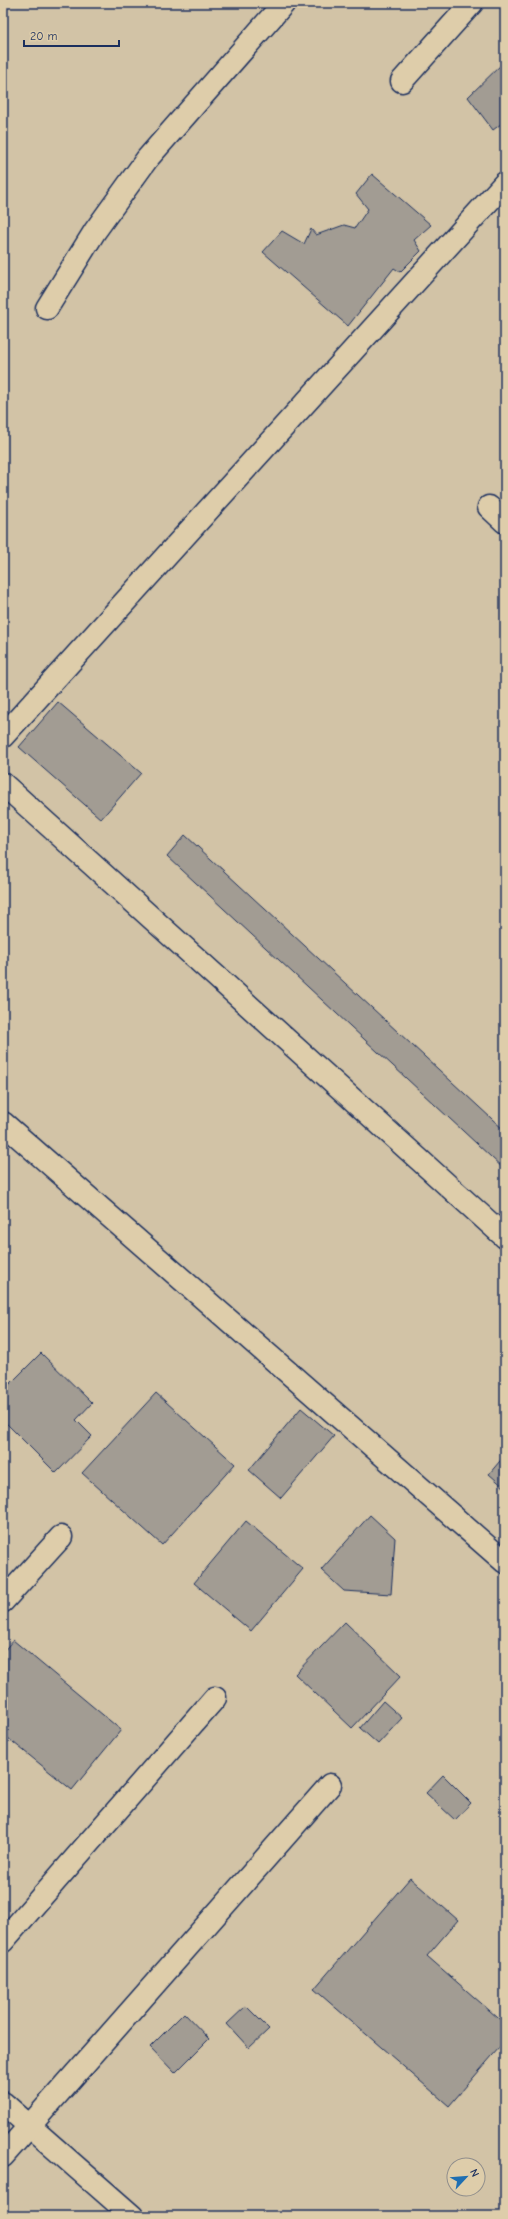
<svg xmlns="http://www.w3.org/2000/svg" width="508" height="2219" font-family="'Comic Neue',sans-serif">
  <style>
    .building { fill: #a29c93; stroke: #1b2f5e }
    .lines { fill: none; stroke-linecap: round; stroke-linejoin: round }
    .minor-casing { stroke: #1b2f5e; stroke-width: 25 }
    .minor { stroke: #decdaa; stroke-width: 22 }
  </style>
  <rect width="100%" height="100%" fill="#d2c3a6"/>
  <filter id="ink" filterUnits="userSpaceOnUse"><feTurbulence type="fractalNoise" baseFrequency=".025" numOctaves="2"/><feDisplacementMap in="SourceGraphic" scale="8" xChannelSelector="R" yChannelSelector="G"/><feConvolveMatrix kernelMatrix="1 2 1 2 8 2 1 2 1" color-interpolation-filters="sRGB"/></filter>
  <g filter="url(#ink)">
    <g class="building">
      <polygon points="505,61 505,121 493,130 468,97"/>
      <polygon points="372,174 431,225 414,240 421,251 400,272 394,268 348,326 263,252 282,231 304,244 311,229 316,235 344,225 355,228 368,209 356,194"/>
      <polygon points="58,702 141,773 101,819 19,747"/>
      <polygon points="185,835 505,1131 505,1170 167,856"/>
      <polygon points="41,1353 92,1403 76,1420 92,1436 56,1473 3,1420 3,1391"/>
      <polygon points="156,1393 235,1464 162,1545 82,1473"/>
      <polygon points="301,1408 334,1436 281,1498 249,1470"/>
      <polygon points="505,1455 505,1488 489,1474"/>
      <polygon points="370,1515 395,1538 391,1594 344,1591 321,1570"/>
      <polygon points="246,1521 303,1569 251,1631 194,1583"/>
      <polygon points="345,1622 401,1676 352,1728 295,1674"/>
      <polygon points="13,1640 121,1730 72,1790 3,1734 3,1652"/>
      <polygon points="383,1701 402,1718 378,1744 360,1728"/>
      <polygon points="443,1775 471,1803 455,1820 426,1793"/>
      <polygon points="410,1878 458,1920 427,1956 505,2024 505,2041 449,2106 314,1989"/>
      <polygon points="246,2006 269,2029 249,2048 227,2024"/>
      <polygon points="184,2013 209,2039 175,2073 150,2047"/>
    </g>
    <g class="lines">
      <defs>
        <g id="minor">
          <polyline points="402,81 472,3"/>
          <polyline points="47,308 95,231 147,159 284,3"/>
          <polyline points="489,507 505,522"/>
          <polyline points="3,736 505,183"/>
          <polyline points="3,784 505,1237"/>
          <polyline points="3,1123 505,1562"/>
          <polyline points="3,1601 61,1537"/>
          <polyline points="3,1941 215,1698"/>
          <polyline points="3,2103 132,2216"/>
          <polyline points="3,2156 330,1785"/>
        </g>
      </defs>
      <use href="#minor" class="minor-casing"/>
      <use href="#minor" class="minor"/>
    </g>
  </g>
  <rect width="508" height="2219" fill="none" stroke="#decdaa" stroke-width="16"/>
  <rect x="8" y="8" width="492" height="2203" fill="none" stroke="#1b2f5e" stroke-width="1.5" filter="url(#ink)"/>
  <g transform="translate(466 2177) rotate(64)"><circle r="19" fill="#decdaa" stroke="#908e8c"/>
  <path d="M0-3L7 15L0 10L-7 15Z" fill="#1f6fb2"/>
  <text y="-6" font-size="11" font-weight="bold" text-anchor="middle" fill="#1b2f5e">N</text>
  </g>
  <path d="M24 40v6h95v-6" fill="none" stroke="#1b2f5e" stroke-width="2"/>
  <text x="30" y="40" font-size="12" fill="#1b2f5e" stroke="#decdaa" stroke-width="3" paint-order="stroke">20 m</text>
</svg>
